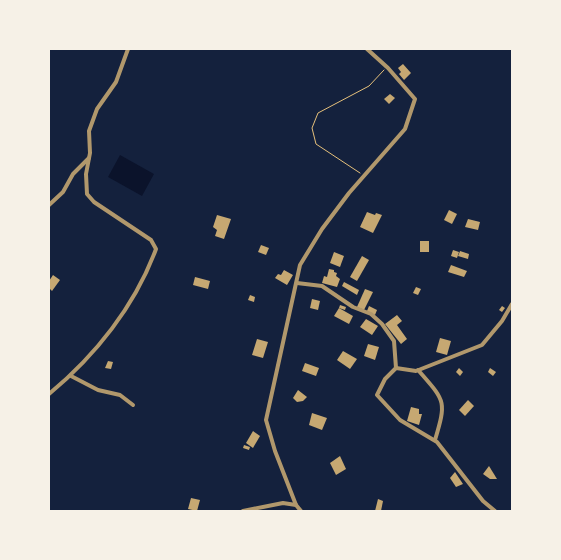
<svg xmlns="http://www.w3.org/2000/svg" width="561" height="560" font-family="'Varela Round',sans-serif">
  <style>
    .water { fill: #0b132b }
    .building { fill: #c6a872 }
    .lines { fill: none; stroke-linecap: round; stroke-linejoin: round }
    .path { stroke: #e5c07b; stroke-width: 1 }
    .minor { stroke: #b1986c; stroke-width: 4 }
  </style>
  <rect width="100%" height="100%" fill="#14213d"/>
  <polygon class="water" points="120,155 154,174 142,196 108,177"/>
  <g class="building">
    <polygon points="403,64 411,73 404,80 399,74 401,72 398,68"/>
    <polygon points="390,94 395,98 389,104 384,99"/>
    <polygon points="449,210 457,214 452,224 444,220"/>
    <polygon points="367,212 375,215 376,213 382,215 373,233 360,227"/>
    <polygon points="217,215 231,219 224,239 215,236 217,230 213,227"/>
    <polygon points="468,219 480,222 478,230 465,227"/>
    <rect x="420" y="241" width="9" height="11"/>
    <polygon points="261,245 269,248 266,255 258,252"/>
    <polygon points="453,250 459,252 457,258 451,256"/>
    <polygon points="460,251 469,254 468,259 458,256"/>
    <polygon points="334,252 344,256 340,267 330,263"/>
    <polygon points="362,256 369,260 357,281 350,277"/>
    <polygon points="451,265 467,271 464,277 448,272"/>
    <polygon points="329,269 334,270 334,272 337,273 336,276 340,279 337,287 322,283 324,276 327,277"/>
    <polygon points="284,270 293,275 287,285 275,278 278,274 281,275"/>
    <polygon points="53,275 60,280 52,291 49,288 49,281"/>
    <polygon points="195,277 210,281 208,289 193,285"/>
    <polygon points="344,282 359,290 357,295 342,286"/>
    <polygon points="416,287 421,289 418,295 413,293"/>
    <polygon points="365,289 373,292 364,310 357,307"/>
    <polygon points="250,295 255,297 254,302 248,300"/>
    <polygon points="312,299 320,301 318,310 310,308"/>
    <polygon points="340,305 346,307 345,310 339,308"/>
    <polygon points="369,306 377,310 375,315 367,311"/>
    <polygon points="502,306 505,308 502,312 499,310"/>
    <polygon points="339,308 353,316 349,324 334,316"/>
    <polygon points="397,315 402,321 397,325 407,339 401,344 385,324"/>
    <polygon points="366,319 378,326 372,335 360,327"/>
    <polygon points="440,338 451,341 447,355 436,352"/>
    <polygon points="257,339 268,342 263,358 252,355"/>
    <polygon points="368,344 379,347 375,360 364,356"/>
    <polygon points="343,351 357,359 350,369 337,360"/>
    <polygon points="108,361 113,362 111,369 105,368"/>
    <polygon points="305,363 319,368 316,376 302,371"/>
    <polygon points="459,368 463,372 460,376 456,372"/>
    <polygon points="490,368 496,372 493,376 488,372"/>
    <polygon points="298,390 307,397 303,401 297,402 293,398"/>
    <polygon points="468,400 474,406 465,416 459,410"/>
    <polygon points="411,407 419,409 419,414 422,414 419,425 407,421"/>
    <polygon points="312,413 327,418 322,430 309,425"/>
    <polygon points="253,431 260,436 253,448 246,443"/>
    <polygon points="244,445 250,447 249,450 243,448"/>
    <polygon points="340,456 346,469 336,475 330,463"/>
    <polygon points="489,466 497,479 490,479 483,474"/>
    <polygon points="455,472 463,484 456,487 450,478"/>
    <polygon points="191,498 200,500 197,511 188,509"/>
    <polygon points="378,499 383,501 381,511 375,511"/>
  </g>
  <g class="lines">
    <polyline class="path" points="360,173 316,144 312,128 318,113 369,86 384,70"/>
    <g class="minor">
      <polyline points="49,205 63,192 73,174 89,158"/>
      <polyline points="297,283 322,286 353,307 371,314 382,324 394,341 396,368"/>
      <polyline points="396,368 385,379 377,395 400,420 437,442 483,501 495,511"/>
      <polyline points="396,368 416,371 482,345 502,321 512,304"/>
      <path d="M 418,370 C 445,401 447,400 435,440"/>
      <polyline points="71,376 98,390 120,395 133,405"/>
      <path d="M 49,394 C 95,356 135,306 156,249 L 151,240 L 94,202 L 87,194 L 86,174 L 90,153 L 89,131 L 97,109 L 116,82 L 128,49"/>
      <polyline points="243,511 283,503 296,505"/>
      <polyline points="301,511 296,505 275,451 266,420 300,265 322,229 349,193 405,129 415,99 388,68 367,49"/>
    </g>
  </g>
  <rect width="561" height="560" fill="none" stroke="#f6f1e7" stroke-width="100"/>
</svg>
